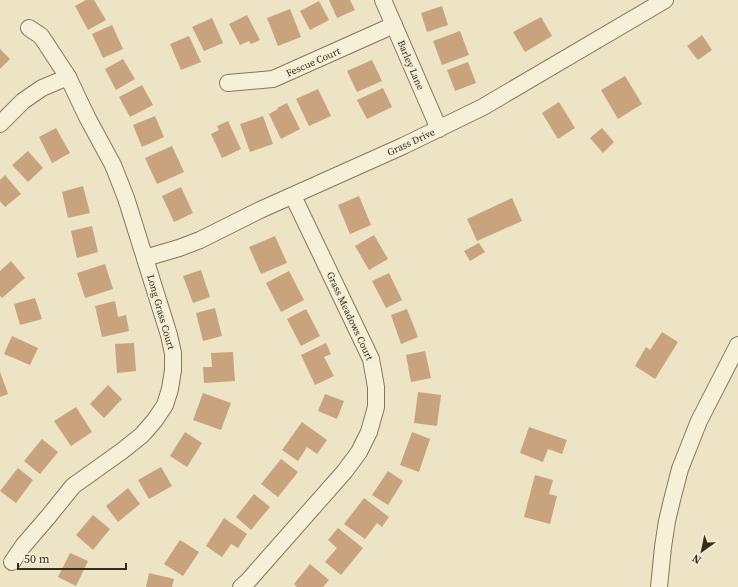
<svg xmlns="http://www.w3.org/2000/svg" width="738" height="587" font-family="'Source Serif 4',serif">
  <style>
    .building { fill: #c8a37d }
    .lines { fill: none; stroke-linecap: round; stroke-linejoin: round }
    .street-casing { stroke: #86765c; stroke-width: 18 }
    .street { stroke: #f7f0d8; stroke-width: 16 }
    .labels { text-anchor: middle; dominant-baseline: central; stroke-width: 4; stroke-linejoin: round; paint-order: stroke }
    .street-label { font-size: 10px; fill: #372d1f; stroke: #f4edd5 }
  </style>
  <rect width="100%" height="100%" fill="#ece4c5"/>
  <g class="building">
    <polygon points="86,0 94,0 106,20 88,30 75,6"/>
    <polygon points="329,0 350,0 355,10 337,18"/>
    <polygon points="319,1 329,20 310,30 300,11"/>
    <polygon points="442,6 448,25 427,32 421,13"/>
    <polygon points="290,9 301,37 278,46 267,18"/>
    <polygon points="247,15 260,40 251,44 249,41 240,45 229,24"/>
    <polygon points="541,17 552,36 525,52 513,32"/>
    <polygon points="212,18 223,43 204,51 192,27"/>
    <polygon points="112,25 123,49 103,58 92,34"/>
    <polygon points="460,31 469,55 442,65 433,41"/>
    <polygon points="702,35 712,50 698,60 687,46"/>
    <polygon points="189,36 201,62 181,70 170,44"/>
    <polygon points="0,49 10,59 0,69"/>
    <polygon points="123,59 135,79 116,90 105,69"/>
    <polygon points="372,60 382,81 357,92 347,71"/>
    <polygon points="468,62 476,83 455,91 447,70"/>
    <polygon points="625,76 642,104 618,119 601,90"/>
    <polygon points="142,85 153,105 130,117 119,97"/>
    <polygon points="383,88 392,107 367,119 357,100"/>
    <polygon points="318,89 331,116 309,126 296,99"/>
    <polygon points="559,102 575,128 558,139 542,113"/>
    <polygon points="287,103 300,129 281,139 269,114 278,109 277,108"/>
    <polygon points="155,116 164,137 142,147 133,125"/>
    <polygon points="263,116 273,144 250,152 240,124"/>
    <polygon points="228,121 241,149 222,158 211,134 219,130 217,126"/>
    <polygon points="56,128 70,153 52,163 39,137"/>
    <polygon points="602,128 614,142 603,153 590,138"/>
    <polygon points="172,146 184,172 157,184 145,158"/>
    <polygon points="28,151 43,168 28,182 12,165"/>
    <polygon points="5,175 21,194 5,207 0,201 0,180"/>
    <polygon points="83,186 90,213 68,218 62,192"/>
    <polygon points="181,187 193,213 174,222 162,196"/>
    <polygon points="359,196 371,225 350,234 338,205"/>
    <polygon points="512,198 522,221 477,241 467,219"/>
    <polygon points="92,226 98,252 77,258 71,231"/>
    <polygon points="374,235 388,259 369,270 355,246"/>
    <polygon points="275,236 287,263 261,274 249,247"/>
    <polygon points="479,243 485,252 470,261 464,251"/>
    <polygon points="11,261 25,278 2,298 0,296 0,271"/>
    <polygon points="105,264 113,289 85,298 77,273"/>
    <polygon points="201,270 210,297 193,303 183,276"/>
    <polygon points="289,271 304,300 281,312 266,283"/>
    <polygon points="389,273 402,300 386,308 372,281"/>
    <polygon points="35,298 42,319 20,325 14,304"/>
    <polygon points="115,301 118,317 126,315 129,331 102,337 95,306"/>
    <polygon points="215,308 222,336 203,341 196,313"/>
    <polygon points="306,309 320,336 301,346 287,319"/>
    <polygon points="407,309 418,337 401,344 391,315"/>
    <polygon points="662,332 678,342 655,379 635,366 646,347 650,350"/>
    <polygon points="12,336 38,348 30,365 4,354"/>
    <polygon points="134,343 136,371 117,373 115,344"/>
    <polygon points="326,343 331,354 324,357 334,376 315,385 301,355"/>
    <polygon points="425,351 431,378 411,382 406,355"/>
    <polygon points="233,352 235,381 204,383 203,367 212,367 211,353"/>
    <polygon points="0,372 8,394 0,397"/>
    <polygon points="108,385 122,399 104,418 90,404"/>
    <polygon points="418,392 441,395 437,426 414,423"/>
    <polygon points="203,393 231,403 221,430 193,420"/>
    <polygon points="325,394 344,401 337,419 318,411"/>
    <polygon points="76,407 92,432 71,446 54,421"/>
    <polygon points="302,422 327,440 317,454 307,447 298,461 282,450"/>
    <polygon points="529,427 567,440 562,454 548,449 543,462 520,453"/>
    <polygon points="185,432 202,443 187,467 170,456"/>
    <polygon points="412,432 430,439 419,472 400,465"/>
    <polygon points="42,439 58,452 40,474 24,461"/>
    <polygon points="281,459 298,472 278,497 261,484"/>
    <polygon points="161,467 172,486 149,499 138,480"/>
    <polygon points="18,468 33,480 16,503 0,491"/>
    <polygon points="388,471 403,481 388,505 372,495"/>
    <polygon points="535,475 553,480 549,494 557,496 550,524 524,517"/>
    <polygon points="128,488 140,504 118,522 106,506"/>
    <polygon points="254,494 270,507 251,530 236,517"/>
    <polygon points="364,498 389,517 382,527 377,523 365,539 344,524"/>
    <polygon points="93,515 110,529 93,550 76,535"/>
    <polygon points="224,518 247,534 238,548 231,544 222,557 206,546"/>
    <polygon points="338,528 363,548 341,575 325,562 337,548 328,540"/>
    <polygon points="180,540 199,552 183,576 164,564"/>
    <polygon points="70,553 88,561 76,586 58,577"/>
    <polygon points="310,564 329,580 323,587 297,587 294,584"/>
    <polygon points="149,573 174,579 172,587 146,587"/>
  </g>
  <g class="lines">
    <defs>
      <g id="street">
        <polyline points="383,0 439,129"/>
        <polyline points="228,83 273,79 394,25"/>
        <polyline points="0,124 23,101 42,88 68,77"/>
        <polyline points="145,258 179,248 200,240 260,210 403,146 483,107 665,0"/>
        <polyline points="12,562 23,546 48,517 73,486 122,451 142,435 155,420 165,405 170,389 173,370 173,353 169,335 126,198 113,165 87,117 68,77 41,36 29,28"/>
        <polyline points="241,587 248,581 345,471 359,452 369,432 376,407 376,387 371,359 293,196"/>
        <polyline points="659,587 663,547 667,521 672,500 680,469 699,421 738,345"/>
      </g>
    </defs>
    <use href="#street" class="street-casing"/>
    <use href="#street" class="street"/>
  </g>
  <g class="labels">
    <g class="street-label">
      <text transform="translate(313 62) rotate(-24)">Fescue Court</text>
      <text transform="translate(411 65) rotate(67)">Barley Lane</text>
      <text transform="translate(411 142) rotate(-25)">Grass Drive</text>
      <text transform="translate(161 312) rotate(74)">Long Grass Court</text>
      <text transform="translate(350 316) rotate(65)">Grass Meadows Court</text>
    </g>
  </g>
  <g transform="translate(702 551) rotate(213)" stroke="#f4edd5" stroke-width="3" paint-order="stroke">
  <path d="M0-3L7 15L0 10L-7 15Z" fill="#372d1f"/>
  <text y="-6" font-size="11" font-weight="bold" text-anchor="middle" fill="#372d1f">N</text>
  </g>
  <path d="M18 563v6h108v-6" fill="none" stroke="#372d1f" stroke-width="2"/>
  <text x="24" y="563" font-size="12" fill="#372d1f" stroke="#f4edd5" stroke-width="3" paint-order="stroke">50 m</text>
</svg>
